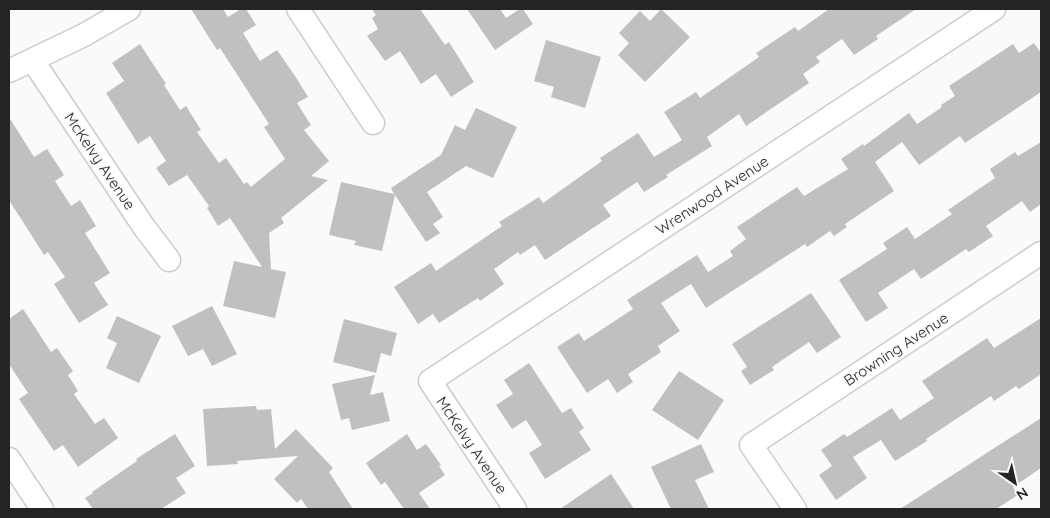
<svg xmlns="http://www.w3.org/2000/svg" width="1050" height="518" font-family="Quicksand,sans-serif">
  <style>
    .building { fill: #c2bfc2 }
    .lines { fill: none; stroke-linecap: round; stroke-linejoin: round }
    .street-casing { stroke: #cdcbcf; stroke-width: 25 }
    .street { stroke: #fff; stroke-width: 22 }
    .labels { text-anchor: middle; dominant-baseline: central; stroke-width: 4; stroke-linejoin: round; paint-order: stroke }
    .street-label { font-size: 15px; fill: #242425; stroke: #faf9fc }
  </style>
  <rect width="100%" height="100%" fill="#faf9fc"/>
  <g class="building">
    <polygon points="191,9 223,9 228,17 241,9 246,9 256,25 243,33 260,61 277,50 297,79 308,97 297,103 311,125 304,130 329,161 311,176 328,180 281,218 284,223 269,233 271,269 286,272 275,318 223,306 234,261 262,267 230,218 218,226 207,208 209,206 187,175 169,186 156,168 166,161 150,136 138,144 106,93 124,81 112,63 140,44 166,84 164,85 180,110 186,106 201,130 197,132 219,163 226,158 244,184 247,182 251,187 285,159 264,127 269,124 220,48 217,50"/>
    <polygon points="372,9 420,9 445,45 449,42 474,82 451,97 436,74 421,84 400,51 385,61 367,36 378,29 372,18 376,15"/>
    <polygon points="467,9 500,9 506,18 520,9 523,9 533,24 495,50"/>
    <polygon points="661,9 690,37 645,82 618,55 629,43 619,33 640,11 650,21"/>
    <polygon points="829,9 916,9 876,36 878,39 854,55 842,39 816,57 820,62 803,74 809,83 746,126 739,114 707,137 712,146 666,175 668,177 644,192 637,182 603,205 611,216 545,260 535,245 520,255 518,252 494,269 504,284 480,301 478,298 439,323 433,314 418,324 394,287 431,263 436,271 502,226 499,222 539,197 543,203 602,161 600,158 638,133 654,157 682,140 664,112 696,92 700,98 759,57 756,53 795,27 798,31"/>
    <polygon points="546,40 601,57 585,108 551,97 554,87 534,81"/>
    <polygon points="1034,43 1041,53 1041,92 965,143 960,136 919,165 902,142 875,162 894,191 845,224 847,227 834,236 830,231 807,247 805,244 706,308 691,284 661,303 680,331 658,346 661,352 628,374 633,382 617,393 608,379 587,393 557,347 579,333 584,341 633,309 627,300 697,255 708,272 733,256 730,251 746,239 737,227 797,187 804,196 848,169 841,159 863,144 864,146 909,113 917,124 942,107 941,105 955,96 949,86 1013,44 1019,53"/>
    <polygon points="476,108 517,127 493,178 466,166 427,192 443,217 433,224 440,233 426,242 395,195 382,251 354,245 356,241 329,235 341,182 394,194 391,188 441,155 455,125 465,130"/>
    <polygon points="9,117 34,157 47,149 64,175 55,181 71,206 80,200 96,226 85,233 110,273 94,283 108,305 79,323 54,284 65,277 48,252 44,255 9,200"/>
    <polygon points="1041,142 1041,204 1030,212 1022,201 986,226 993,236 969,252 966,249 921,279 914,269 878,293 888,308 866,322 839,280 887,249 883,243 907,227 915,239 952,214 948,210 995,178 990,169 1015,152 1018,156"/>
    <polygon points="811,293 841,337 817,353 809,342 772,367 774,370 750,385 741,371 747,367 732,344"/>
    <polygon points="212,306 237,354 212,366 203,349 188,356 172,326"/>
    <polygon points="23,309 51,352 57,348 73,371 68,375 78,391 74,394 95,424 104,418 118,438 78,467 63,445 54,451 19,399 28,393 9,364 9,319"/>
    <polygon points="117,316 161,336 139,383 106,368 117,343 107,338"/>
    <polygon points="1041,318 1041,374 1019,389 1016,386 994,401 991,396 926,439 927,441 895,461 881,440 853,457 867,478 836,500 819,475 832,466 821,450 844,434 847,437 892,408 900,420 934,398 922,381 987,338 994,348"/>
    <polygon points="344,319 397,333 391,356 381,353 376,373 333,362"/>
    <polygon points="529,363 562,413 571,408 584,428 579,432 591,450 545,479 529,453 542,445 526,420 512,429 496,405 513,394 504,380"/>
    <polygon points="679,371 724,400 698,440 652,410"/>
    <polygon points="375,375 370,395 383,392 390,421 352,430 349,418 341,420 332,384"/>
    <polygon points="256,406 257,410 271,409 275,449 296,429 333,468 329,472 353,509 308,509 301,499 297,503 274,479 298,456 237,461 238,464 207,466 203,409"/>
    <polygon points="1041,418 1041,468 1013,487 1018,495 996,509 900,509"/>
    <polygon points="175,434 195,466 176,478 186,493 161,509 93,509 85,498 93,493 92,492 137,461 136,459"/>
    <polygon points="407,434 417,450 426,444 441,465 439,466 445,475 419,493 430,509 404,509 385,482 381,485 366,463"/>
    <polygon points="701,444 714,472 695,480 709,509 671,509 651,467"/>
    <polygon points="611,474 634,509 560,509"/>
  </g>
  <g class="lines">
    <defs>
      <g id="street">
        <polyline points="298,9 373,123"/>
        <polyline points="33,61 144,227 169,260"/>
        <polyline points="9,71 84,35 129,9"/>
        <polyline points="9,459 42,509"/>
        <polyline points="515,509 430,381 994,9"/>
        <polyline points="795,509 751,445 1041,253"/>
      </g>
    </defs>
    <use href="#street" class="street-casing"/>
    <use href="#street" class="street"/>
  </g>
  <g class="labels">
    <g class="street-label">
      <text transform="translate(100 161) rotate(56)">McKelvy Avenue</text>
      <text transform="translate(712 195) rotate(-33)">Wrenwood Avenue</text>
      <text transform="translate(896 349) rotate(-33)">Browning Avenue</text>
      <text transform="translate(472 445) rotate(56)">McKelvy Avenue</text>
    </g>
  </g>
  <rect width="1050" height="518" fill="none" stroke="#242425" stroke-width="20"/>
  <g transform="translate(1015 483) rotate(146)" stroke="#faf9fc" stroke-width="4" paint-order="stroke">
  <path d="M0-4L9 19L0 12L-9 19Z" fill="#242425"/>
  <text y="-8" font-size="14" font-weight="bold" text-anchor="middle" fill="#242425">N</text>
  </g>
</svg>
